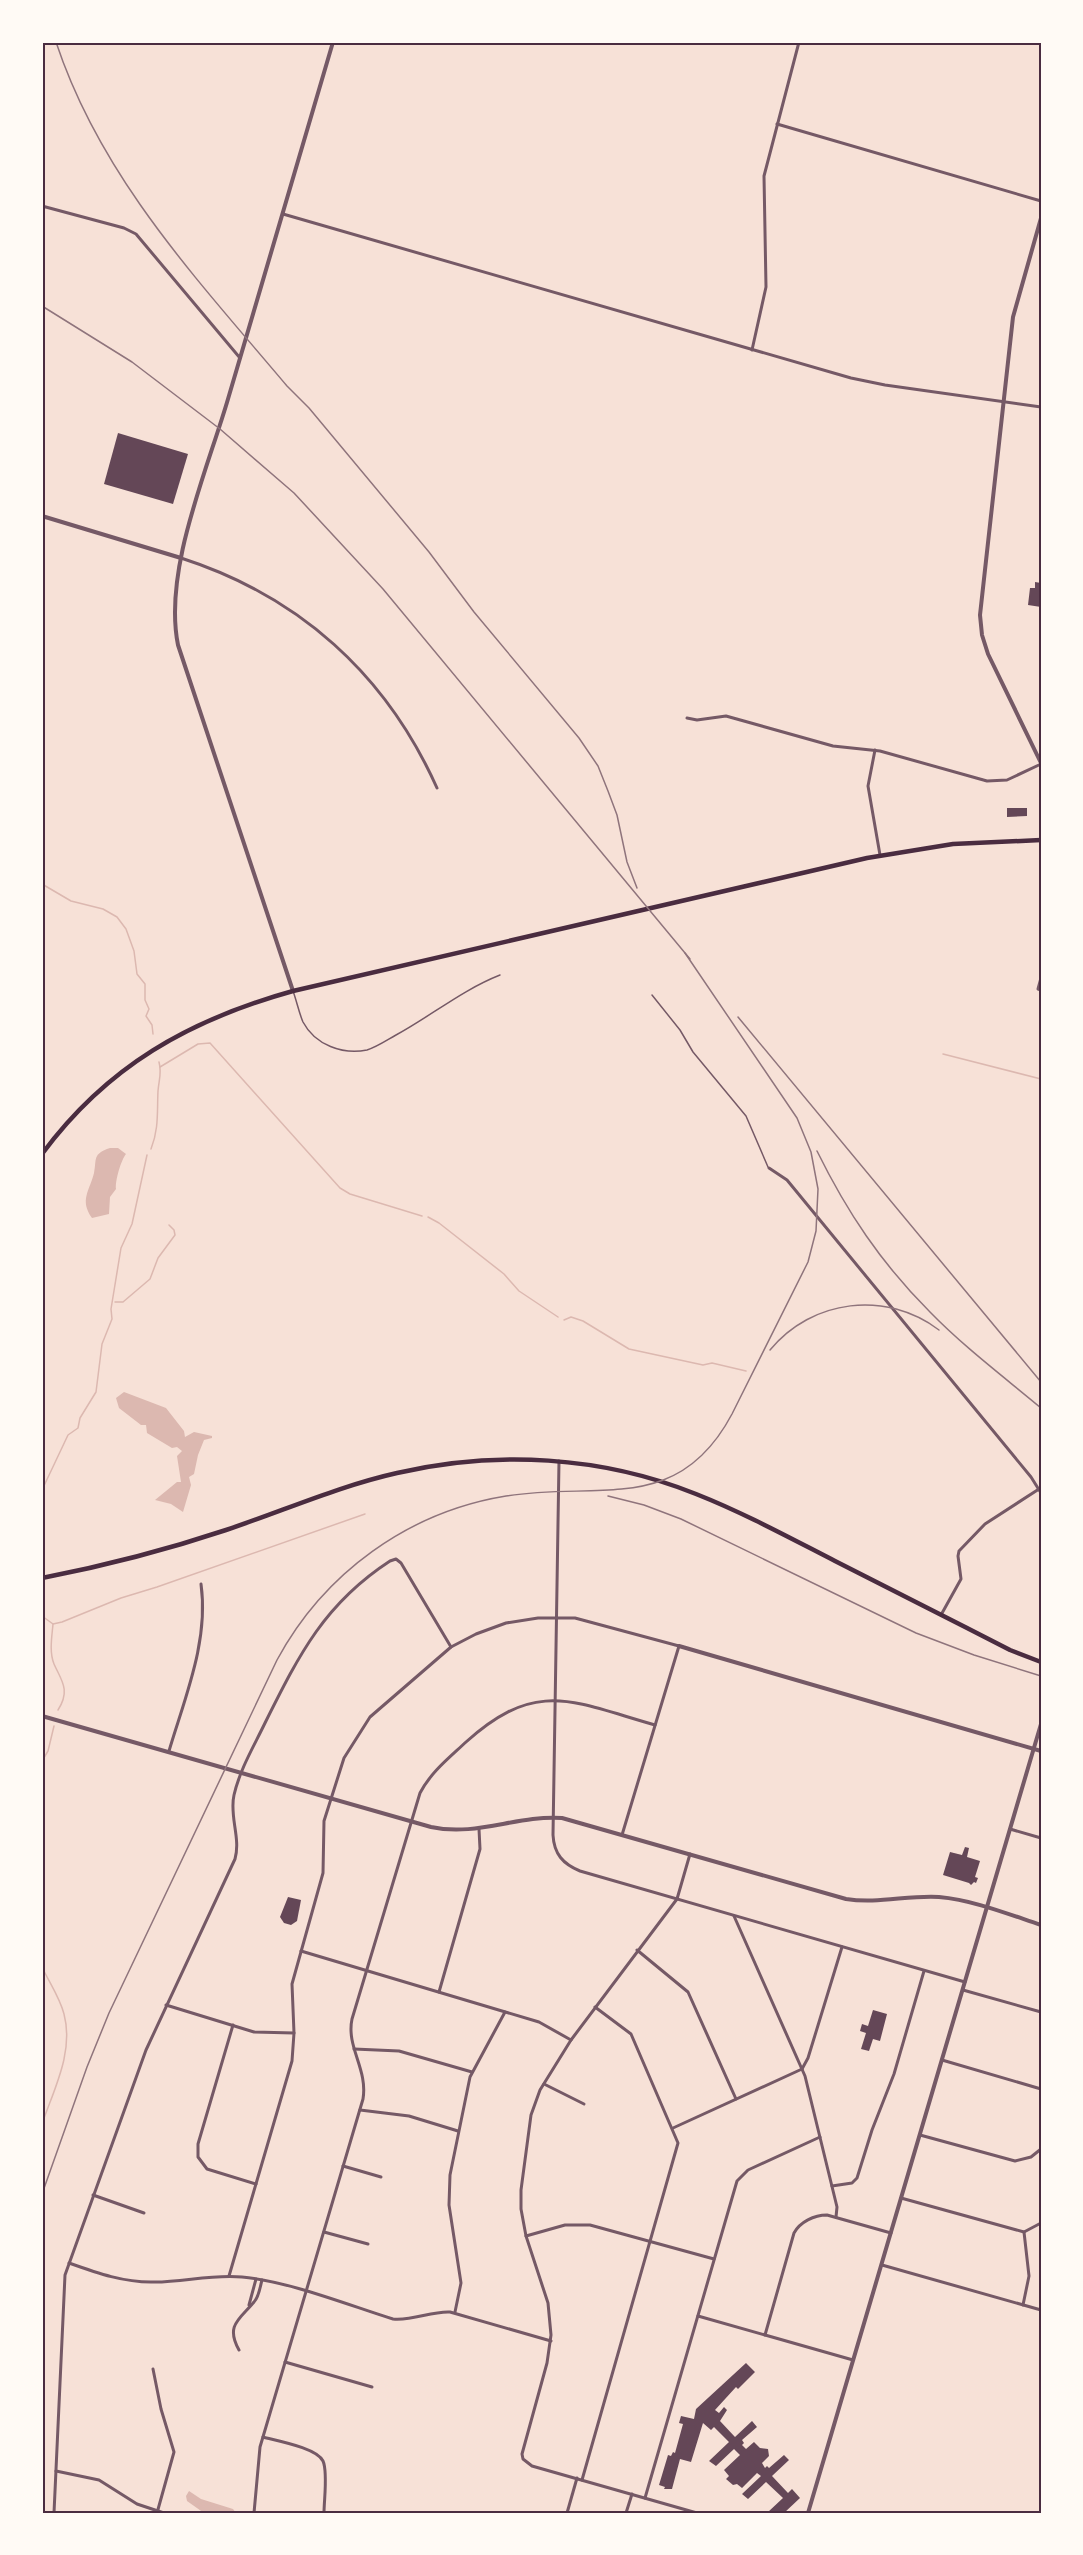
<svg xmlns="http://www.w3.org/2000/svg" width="1083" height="2555" font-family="'Golos Text',sans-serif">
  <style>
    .water { fill: #dcb8b0 }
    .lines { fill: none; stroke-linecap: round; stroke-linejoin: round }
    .stream { stroke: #dcb8b0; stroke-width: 1.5 }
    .building { fill: #644757 }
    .service { stroke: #755966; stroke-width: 1.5 }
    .minor { stroke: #755966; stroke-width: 3 }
    .tertiary { stroke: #755966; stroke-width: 4 }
    .primary { stroke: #4a2c40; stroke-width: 4.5 }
    .rail { stroke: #8f747c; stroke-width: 1.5 }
    .neatline { fill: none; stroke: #4a2c40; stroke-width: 2 }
  </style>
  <rect width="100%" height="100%" fill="#f7e1d7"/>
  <g class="water">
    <path d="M 110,1148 L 118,1148 L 126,1154 C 121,1160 115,1181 116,1189 L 110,1197 L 109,1214 L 92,1218 C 79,1200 90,1190 94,1173 C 97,1159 92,1154 110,1148 Z"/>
    <polygon points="124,1392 166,1408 184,1431 185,1437 194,1432 212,1436 212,1438 204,1440 198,1455 194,1474 189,1477 191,1485 183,1512 171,1504 155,1500 177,1482 181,1482 177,1456 182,1451 177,1447 172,1448 147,1433 146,1425 141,1425 119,1408 116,1398"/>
    <polygon points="189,2491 201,2499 233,2509 236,2513 204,2513 187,2501 186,2496"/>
  </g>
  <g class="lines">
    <g class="stream">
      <polyline points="42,884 71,901 103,909 117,917 126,929 134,951 137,974 145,984 145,1000 149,1009 146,1016 152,1025 153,1034"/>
      <polyline points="943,1054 1041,1079"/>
      <polyline points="160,1067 198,1044 210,1043 340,1188 350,1194 422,1216"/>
      <path d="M 151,1149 C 159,1129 157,1112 158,1091 C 159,1079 162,1073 159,1062"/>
      <polyline points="428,1217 439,1223 504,1274 519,1291 558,1317"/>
      <polyline points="115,1302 123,1302 150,1279 158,1258 175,1235 174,1230 169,1225"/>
      <polyline points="564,1320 571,1317 583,1321 629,1349 703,1365 712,1363 746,1371"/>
      <polyline points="42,1490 68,1435 78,1428 80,1418 96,1392 102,1344 112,1319 111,1309 121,1248 132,1224 147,1155"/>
      <path d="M 42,1616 L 53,1624 C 52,1636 49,1652 54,1664 C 61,1680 71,1690 58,1710"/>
      <polyline points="53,1624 62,1622 121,1598 157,1587 365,1514"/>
      <polyline points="42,1761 48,1751 54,1726"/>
      <path d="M 42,1967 C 49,1982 60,1998 64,2014 C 74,2052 54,2089 42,2124"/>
    </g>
  </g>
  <g class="building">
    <polygon points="118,433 188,454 173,504 104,484"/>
    <polygon points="1035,582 1041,583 1041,607 1028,605 1030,588 1035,588"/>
    <polygon points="1007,808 1027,808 1027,816 1007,817"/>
    <polygon points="965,1847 969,1848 967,1857 980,1861 975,1877 978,1878 976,1883 974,1882 971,1885 969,1883 943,1875 950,1852 962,1855"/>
    <polygon points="288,1897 301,1900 297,1921 291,1925 284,1923 280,1917"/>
    <polygon points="873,2010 887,2014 880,2041 873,2039 869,2051 861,2049 866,2033 860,2031 862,2024 868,2026"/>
    <polygon points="746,2363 755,2372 738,2389 736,2387 715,2410 719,2413 724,2407 727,2410 720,2421 735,2437 752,2421 757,2427 742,2440 744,2443 742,2445 746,2449 754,2442 760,2448 768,2449 769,2456 762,2463 765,2468 767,2466 769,2468 784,2455 789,2460 772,2476 788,2493 792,2489 800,2498 784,2513 768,2512 783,2498 766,2482 748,2499 742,2494 761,2476 757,2473 742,2488 737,2484 733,2485 726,2479 729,2476 724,2470 740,2455 734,2449 716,2466 709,2461 729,2442 714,2427 711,2430 703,2423 691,2462 680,2459 672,2489 664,2489 665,2487 659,2485 668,2455 671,2456 673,2452 675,2453 683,2424 679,2423 681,2416 694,2419 696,2409"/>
  </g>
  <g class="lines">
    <g class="service">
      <path d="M 293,991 C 297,1002 299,1013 303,1022 C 315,1045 343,1055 367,1050 C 377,1047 387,1040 396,1035 C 431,1016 462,990 500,975"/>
      <polyline points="652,995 680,1030 693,1052 746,1116 768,1167"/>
    </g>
    <g class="minor">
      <polyline points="777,124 1041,201"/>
      <polyline points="42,206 124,228 136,234 240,358"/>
      <polyline points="283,214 851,378 885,385 1041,407"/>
      <polyline points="752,350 766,287 764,176 799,42"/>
      <path d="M 181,558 C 299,596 386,674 437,788"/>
      <polyline points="687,718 697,720 726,716 833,746 880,751 987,781 1007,780 1041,764"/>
      <polyline points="875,750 868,786 880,855"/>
      <polyline points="1041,978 1038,989 1041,990"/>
      <polyline points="769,1168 787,1180 1031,1477 1041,1493"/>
      <path d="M 559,1461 L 553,1835 C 554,1854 563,1864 580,1871 L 965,1982"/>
      <polyline points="941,1615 961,1579 958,1556 959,1551 985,1524 1039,1489"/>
      <path d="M 169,1751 C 185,1697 209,1641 201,1584"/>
      <polyline points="1010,1829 1041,1838"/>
      <polyline points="690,1854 677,1899 571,2040 540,2090 531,2115 521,2190 521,2209 526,2236 548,2303 551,2335 547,2363 522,2454 523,2459 532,2466 697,2513"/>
      <polyline points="734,1916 805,2076 837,2207 836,2217"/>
      <polyline points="637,1950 688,1992 736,2099"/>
      <polyline points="301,1951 539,2022 571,2040"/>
      <polyline points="963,1990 1041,2012"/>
      <polyline points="439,1992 480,1849 479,1829"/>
      <polyline points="166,2005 254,2032 294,2033"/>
      <polyline points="233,2025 198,2144 198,2157 207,2169 256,2184"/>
      <polyline points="354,2049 399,2051 472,2072"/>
      <polyline points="942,2060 1041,2089"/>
      <polyline points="802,2069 808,2058 842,1947"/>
      <polyline points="544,2084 584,2104"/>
      <polyline points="360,2110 409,2116 458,2131"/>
      <polyline points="673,2128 802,2069"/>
      <polyline points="920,2135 1015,2161 1031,2157 1041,2149"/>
      <polyline points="343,2166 381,2177"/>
      <polyline points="832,2186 852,2183 857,2178 872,2130 894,2074 924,1971"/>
      <polyline points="93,2195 144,2213"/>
      <polyline points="901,2198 1024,2232 1041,2223"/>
      <polyline points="324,2232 368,2244"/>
      <polyline points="526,2236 565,2225 590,2225 714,2259"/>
      <path d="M 69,2263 C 97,2273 125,2283 155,2282 C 184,2282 212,2274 242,2277 C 288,2281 348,2305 393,2319 C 413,2321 431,2311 450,2312 L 551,2341"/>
      <polyline points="882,2265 1041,2310"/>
      <polyline points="229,2276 292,2061 294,2033 292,1984 323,1873 324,1821 344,1758 370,1717 451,1647 476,1634 506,1623 538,1618 575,1618 679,1646 622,1835"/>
      <polyline points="249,2305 256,2279"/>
      <polyline points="1023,2305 1029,2276 1024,2232"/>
      <polyline points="455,2312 461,2283 449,2205 450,2175 470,2077 505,2012"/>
      <polyline points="698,2316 853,2360"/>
      <path d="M 765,2335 L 794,2233 C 800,2222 814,2215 827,2215 L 891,2233"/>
      <path d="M 239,2350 C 225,2325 240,2319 254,2302 C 259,2297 260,2287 262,2280"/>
      <polyline points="285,2362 372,2387"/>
      <polyline points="153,2369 161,2409 174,2452 157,2513"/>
      <path d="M 263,2437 C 278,2441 317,2448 323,2461 C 328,2472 324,2500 324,2513"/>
      <polyline points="56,2471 99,2480 137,2504 164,2513"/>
      <polyline points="582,2480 678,2143 631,2034 595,2007"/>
      <polyline points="645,2498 737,2181 748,2170 820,2137"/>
      <path d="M 54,2513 L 65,2275 L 146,2050 L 235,1859 C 241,1838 229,1816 234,1795 C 240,1769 254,1746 265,1723 C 299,1655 324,1604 390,1561 L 396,1559 L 401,1563 L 451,1647"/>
      <path d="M 254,2513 L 260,2447 L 363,2099 C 368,2069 346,2047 352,2019 L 420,1793 C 431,1772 449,1758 466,1742 C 537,1678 573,1702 655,1725"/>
      <polyline points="567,2513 577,2478"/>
      <polyline points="626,2513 632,2494"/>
    </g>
    <g class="tertiary">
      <polyline points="1041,218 1013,317 980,615 982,635 988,654 1041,763"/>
      <polyline points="42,516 181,558"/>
      <path d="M 293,991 L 178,645 C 163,571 207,471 228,399 C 263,280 298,161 333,42"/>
      <polyline points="679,1646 1041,1751"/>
      <path d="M 42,1716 L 431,1827 C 476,1837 517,1815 562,1818 L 846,1899 C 878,1904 908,1895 939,1897 C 973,1900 1008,1914 1041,1925"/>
      <polyline points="808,2513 1041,1724"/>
    </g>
    <g class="primary">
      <path d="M 42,1154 C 107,1066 189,1020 293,991 L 867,858 L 953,844 L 1041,840"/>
      <path d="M 42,1578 C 104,1566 166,1550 226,1530 C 283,1511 339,1486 397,1473 C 496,1450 602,1456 696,1494 C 744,1513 790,1538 835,1561 C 894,1591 952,1620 1010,1650 L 1041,1662"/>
    </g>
    <g class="rail">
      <path d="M 56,42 C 101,178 197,279 287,386 L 309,408 L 429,552 L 474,612 L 579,738 L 598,766 L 608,791 L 617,815 L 627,862 L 637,888"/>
      <polyline points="42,306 132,362 220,429 294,493 383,589 690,959"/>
      <polyline points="738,1017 1041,1382"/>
      <path d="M 817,1151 C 847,1212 881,1263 930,1312 C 964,1347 1004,1377 1041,1408"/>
      <path d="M 770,1350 C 812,1299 886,1290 939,1330"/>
      <polyline points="608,1496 644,1505 681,1519 916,1633 974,1655 1041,1676"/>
      <path d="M 42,2194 L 87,2067 L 109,2013 L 277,1660 C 324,1573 408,1512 506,1496 C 598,1481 678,1516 732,1414 L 808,1262 L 816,1231 L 818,1189 L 811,1152 L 797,1118 L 685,953"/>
    </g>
  </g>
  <rect width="1083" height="2555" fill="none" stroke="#fffaf5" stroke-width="87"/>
  <rect x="44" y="44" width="996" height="2468" class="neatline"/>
</svg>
